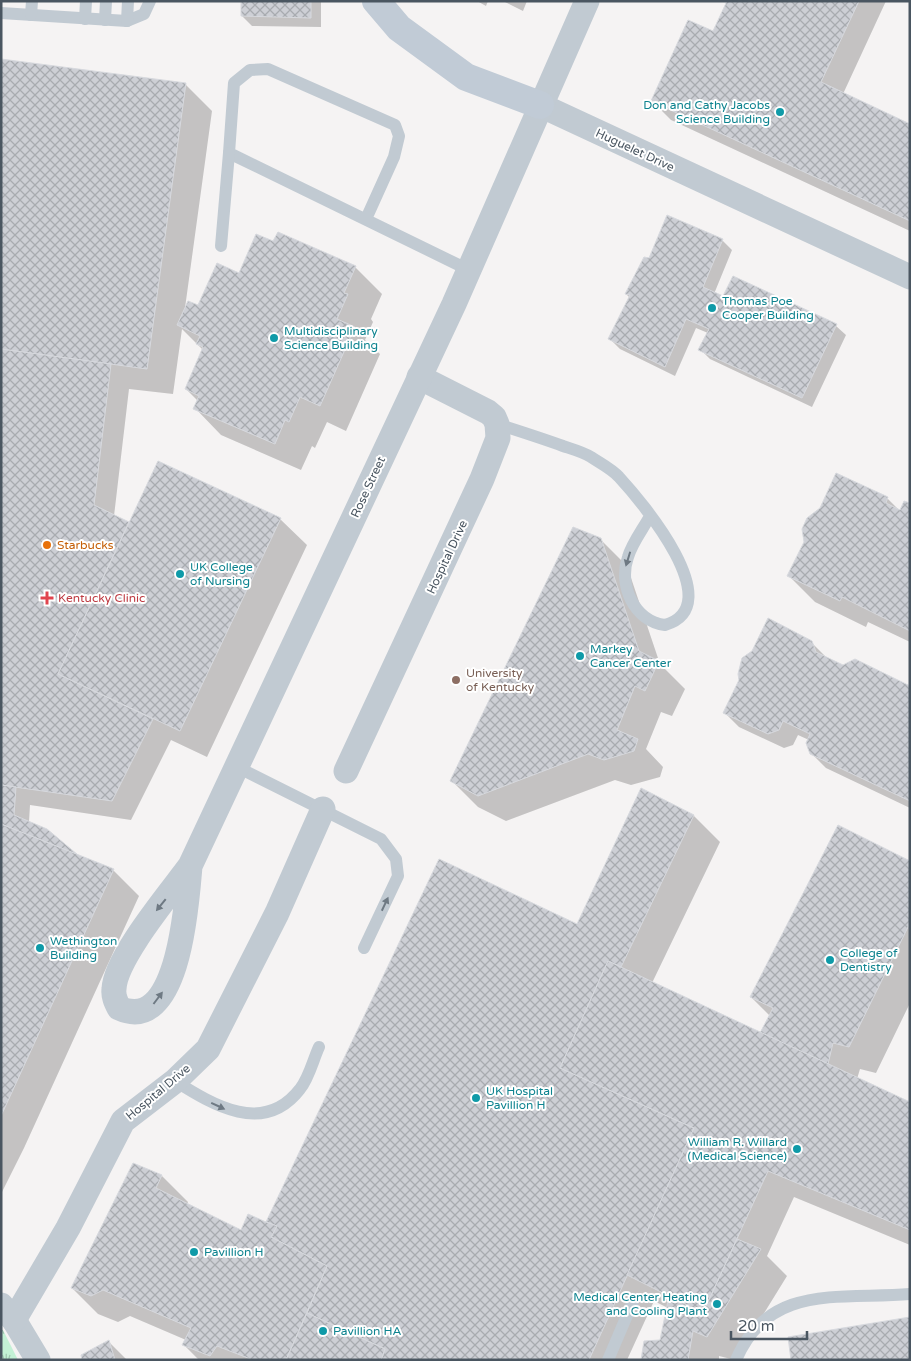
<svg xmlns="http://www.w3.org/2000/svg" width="911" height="1361" font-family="'Varela Round',sans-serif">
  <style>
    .grass { fill: url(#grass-tufts) }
    .shadow { fill: #0003 }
    .building { fill: url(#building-cross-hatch); stroke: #d7d9de }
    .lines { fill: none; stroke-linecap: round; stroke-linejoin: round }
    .lane { stroke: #c1cad2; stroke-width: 12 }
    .street { stroke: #c1cad2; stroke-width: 25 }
    .secondary { stroke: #c1cbd6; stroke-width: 28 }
    .oneway { fill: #6e7983 }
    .culture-dot { fill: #0f9aa8; stroke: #fff; stroke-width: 2 }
    .food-dot { fill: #e8710a; stroke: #fff; stroke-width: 2 }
    .health-dot { fill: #e0444e; stroke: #fff; stroke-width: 2 }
    .education-dot { fill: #8d6e63; stroke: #fff; stroke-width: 2 }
    .labels { text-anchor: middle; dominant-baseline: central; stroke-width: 4; stroke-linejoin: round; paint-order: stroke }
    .culture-label { font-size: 12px; fill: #0d838f; stroke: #fff; text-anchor: start }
    .street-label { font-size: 12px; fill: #4a5661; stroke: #fff }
    .food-label { font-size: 12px; fill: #c56008; stroke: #fff; text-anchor: start }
    .health-label { font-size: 12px; fill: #be3a42; stroke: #fff; text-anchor: start }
    .education-label { font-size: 12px; fill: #785e54; stroke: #fff; text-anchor: start }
  </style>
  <defs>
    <pattern id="grass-tufts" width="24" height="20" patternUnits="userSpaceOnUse" patternTransform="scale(1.25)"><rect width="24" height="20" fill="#c3f1d5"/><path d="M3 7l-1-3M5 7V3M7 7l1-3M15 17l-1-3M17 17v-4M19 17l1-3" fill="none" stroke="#a0c6b0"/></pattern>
    <pattern id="building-cross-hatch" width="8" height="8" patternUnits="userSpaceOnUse" patternTransform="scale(1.25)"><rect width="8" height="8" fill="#cdcfd5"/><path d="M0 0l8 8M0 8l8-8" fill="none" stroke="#a8abb0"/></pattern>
  </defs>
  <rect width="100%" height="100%" fill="#f5f3f3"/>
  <polygon class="grass" points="1,1329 3,1330 18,1360 1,1360"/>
  <g class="shadow">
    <polygon points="242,1 321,1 321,27 252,26 242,16"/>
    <polygon points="477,1 488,1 486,6"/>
    <polygon points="503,1 527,1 523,11"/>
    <polygon points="728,1 886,1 843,94 910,125 910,231 671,120 652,101 713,33"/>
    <polygon points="1,60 185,84 212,111 185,308 198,307 240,274 274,243 278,234 355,267 382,294 371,319 373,322 365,340 380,354 346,431 327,422 315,448 312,446 301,470 221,435 195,408 198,401 186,389 203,350 182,329 173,394 129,389 114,516 130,524 280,519 307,545 207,757 171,740 131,820 30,805 29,822 11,827 113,870 139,896 24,1148 1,1194"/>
    <polygon points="722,240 732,250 714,294 836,326 846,335 812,407 710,359 700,349 708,333 696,328 675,376 620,349 610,339 630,298 626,294 650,260"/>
    <polygon points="887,498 900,511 910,505 910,642 868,622 866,627 815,602 789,576"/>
    <polygon points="600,539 627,566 660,664 685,689 672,716 661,712 646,749 663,767 660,777 631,785 615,780 506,821 478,807 452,781"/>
    <polygon points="811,642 826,657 843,667 910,687 910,808 826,768 811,753 809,740 798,735 793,745 784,748 739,727 725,713"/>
    <polygon points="641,790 694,816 720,842 652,983 761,1034 770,1016 751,997 910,862 910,1003 876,1073 860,1069 857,1079 910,1104 910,1245 794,1197 767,1256 787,1276 735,1360 719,1356 719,1360 642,1360 661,1341 668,1308 654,1301 627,1360 199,1360 184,1345 186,1340 130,1316 118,1322 98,1314 72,1288 162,1176 188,1202 187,1205 242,1232 267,1223 578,926"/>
    <polygon points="108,1341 127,1360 83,1360"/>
  </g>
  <g class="building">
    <polygon points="241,1 311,1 311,18 241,16"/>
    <polygon points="727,1 859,1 821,82 910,124 910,221 651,101 688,20 713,31"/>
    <polygon points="1,59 186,83 147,369 1,349"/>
    <polygon points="667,215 723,239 703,287 723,296 733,276 837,324 802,398 698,350 709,329 686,319 665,367 608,339 630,295 625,294 644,257 649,258"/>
    <polygon points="278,232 356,266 344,293 348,294 337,319 355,327 320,406 300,397 289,422 285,420 275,444 193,409 199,396 185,389 203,347 196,344 200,336 177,325 188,301 198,305 217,263 239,273 256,234 273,241"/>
    <polygon points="1,349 111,364 94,505 129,522 58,674 153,719 112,801 1,785"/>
    <polygon points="158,461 281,518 180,731 58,674"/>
    <polygon points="836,473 888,497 886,503 900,510 904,501 910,503 910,631 842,597 840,601 787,576 804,542 802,529 807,518 820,508"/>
    <polygon points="573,527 601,538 639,651 659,661 645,691 635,686 617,730 638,739 634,751 604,760 588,754 478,796 450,781"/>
    <polygon points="768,618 812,641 816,652 843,665 855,659 910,686 910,801 810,754 806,743 810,734 783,721 779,730 768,734 723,713 739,680 738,674 742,658 752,651"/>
    <polygon points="1,785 16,787 14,815 47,829 78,855 1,824"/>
    <polygon points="641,788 694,815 621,967 608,961 560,1068 694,1128 589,1360 381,1360 385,1349 307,1313 327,1266 271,1237 277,1226 266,1222 439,859 577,924"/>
    <polygon points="1,824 114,869 1,1116"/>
    <polygon points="838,825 910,861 910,923 849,1047 833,1043 828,1064 760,1033 773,1008 750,997"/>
    <polygon points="608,961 910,1102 910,1230 768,1171 703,1313 627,1275 694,1128 560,1068"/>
    <polygon points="133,1163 162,1175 156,1188 241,1230 248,1214 266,1222 277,1226 271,1237 327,1266 286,1360 253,1360 217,1346 210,1356 182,1345 191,1328 103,1290 91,1296 71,1288"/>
    <polygon points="737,1239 761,1249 707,1337 693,1331 688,1360 641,1360 644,1341 660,1340 669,1296 703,1313"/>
    <polygon points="307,1313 385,1349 381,1360 286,1360"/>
    <polygon points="910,1317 910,1360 791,1360 788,1337"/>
    <polygon points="109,1340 115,1360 82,1360 81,1355"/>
  </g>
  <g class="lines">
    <g class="lane">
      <polyline points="1,13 127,21 144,14 150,1"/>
      <polyline points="31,15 32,1"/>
      <polyline points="85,19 86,1"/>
      <polyline points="105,20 106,1"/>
      <polyline points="127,21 128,1"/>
      <polyline points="366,219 394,157 399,136 395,125 268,69 250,70 234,83 229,153 469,270"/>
      <polyline points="221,246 229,153"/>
      <path d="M 497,424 C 519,431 541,438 563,446 C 572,449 583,452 591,457 C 600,463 612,469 619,477 C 642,502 730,606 665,625 C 634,621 618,585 628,557 C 632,543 643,529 650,516"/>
      <polyline points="237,767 381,839 396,859 398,876 364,948"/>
      <path d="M 175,1081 C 213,1105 264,1136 300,1089 C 309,1078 313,1060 319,1047"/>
      <polyline points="608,1360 634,1299"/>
      <path d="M 736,1360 C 769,1282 842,1300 910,1294"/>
    </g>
    <g class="street">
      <polyline points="540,105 910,277"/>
      <polyline points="346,771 482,479 498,438 497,424 494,417 488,412 419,377"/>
      <path d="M 190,866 C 187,901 179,1036 119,1008 C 116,1002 113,996 114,989 C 115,958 171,892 190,866 L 454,304 L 587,1"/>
      <polyline points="1,1305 14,1320 38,1360"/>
      <polyline points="14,1320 68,1228 123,1121 175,1081 208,1049 277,913 323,809"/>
    </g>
    <polyline class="secondary" points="376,1 399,28 466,77 540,105"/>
  </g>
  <defs><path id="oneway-solid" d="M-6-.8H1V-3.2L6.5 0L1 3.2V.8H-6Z" transform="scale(1.25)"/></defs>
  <g class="oneway">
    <use href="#oneway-solid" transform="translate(628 559) rotate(107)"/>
    <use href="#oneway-solid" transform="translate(385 904) rotate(-65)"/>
    <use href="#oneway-solid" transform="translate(161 905) rotate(129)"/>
    <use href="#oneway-solid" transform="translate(158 998) rotate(-53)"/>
    <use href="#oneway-solid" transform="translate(218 1106) rotate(25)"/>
  </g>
  <g class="culture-dot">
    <circle cx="780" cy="112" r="5"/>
    <circle cx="712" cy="308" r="5"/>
    <circle cx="274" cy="338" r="5"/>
    <circle cx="180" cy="574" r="5"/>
    <circle cx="580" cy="656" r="5"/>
    <circle cx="40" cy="948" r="5"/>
    <circle cx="830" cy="960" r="5"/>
    <circle cx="476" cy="1098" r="5"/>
    <circle cx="797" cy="1149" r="5"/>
    <circle cx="194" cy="1252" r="5"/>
    <circle cx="717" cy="1304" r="5"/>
    <circle cx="323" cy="1331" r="5"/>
  </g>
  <circle class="food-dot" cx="47" cy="545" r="5"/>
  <path class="health-dot" d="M44.5 590.5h5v5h5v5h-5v5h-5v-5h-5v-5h5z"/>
  <circle class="education-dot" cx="456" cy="680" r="5"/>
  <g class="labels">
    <g class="culture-label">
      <text x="770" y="105" text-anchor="end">Don and Cathy Jacobs<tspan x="770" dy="14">Science Building</tspan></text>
      <text x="722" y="301">Thomas Poe<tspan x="722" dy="14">Cooper Building</tspan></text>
      <text x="284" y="331">Multidisciplinary<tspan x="284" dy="14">Science Building</tspan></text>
      <text x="190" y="567">UK College<tspan x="190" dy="14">of Nursing</tspan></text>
      <text x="590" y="649">Markey<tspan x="590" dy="14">Cancer Center</tspan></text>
      <text x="50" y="941">Wethington<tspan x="50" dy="14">Building</tspan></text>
      <text x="840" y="953">College of<tspan x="840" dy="14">Dentistry</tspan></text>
      <text x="486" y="1091">UK Hospital<tspan x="486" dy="14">Pavillion H</tspan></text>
      <text x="787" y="1142" text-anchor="end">William R. Willard<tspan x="787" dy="14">(Medical Science)</tspan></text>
      <text x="204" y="1252">Pavillion H</text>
      <text x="707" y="1297" text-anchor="end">Medical Center Heating<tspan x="707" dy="14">and Cooling Plant</tspan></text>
      <text x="333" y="1331">Pavillion HA</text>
    </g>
    <g class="street-label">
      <text transform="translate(635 150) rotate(25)">Huguelet Drive</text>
      <text transform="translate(368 487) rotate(-65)">Rose Street</text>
      <text transform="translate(447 557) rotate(-65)">Hospital Drive</text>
      <text transform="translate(158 1092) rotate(-40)">Hospital Drive</text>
    </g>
    <g class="food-label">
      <text x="57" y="545">Starbucks</text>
    </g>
    <g class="health-label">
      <text x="58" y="598">Kentucky Clinic</text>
    </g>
    <g class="education-label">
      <text x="466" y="673">University<tspan x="466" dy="14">of Kentucky</tspan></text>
    </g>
  </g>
  <rect width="911" height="1361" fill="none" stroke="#4a5661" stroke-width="5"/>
  <path d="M731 1331v8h76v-8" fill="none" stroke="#4a5661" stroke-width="2.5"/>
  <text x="738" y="1331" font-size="15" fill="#4a5661" stroke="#ffffff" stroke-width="4" paint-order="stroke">20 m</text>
</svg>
